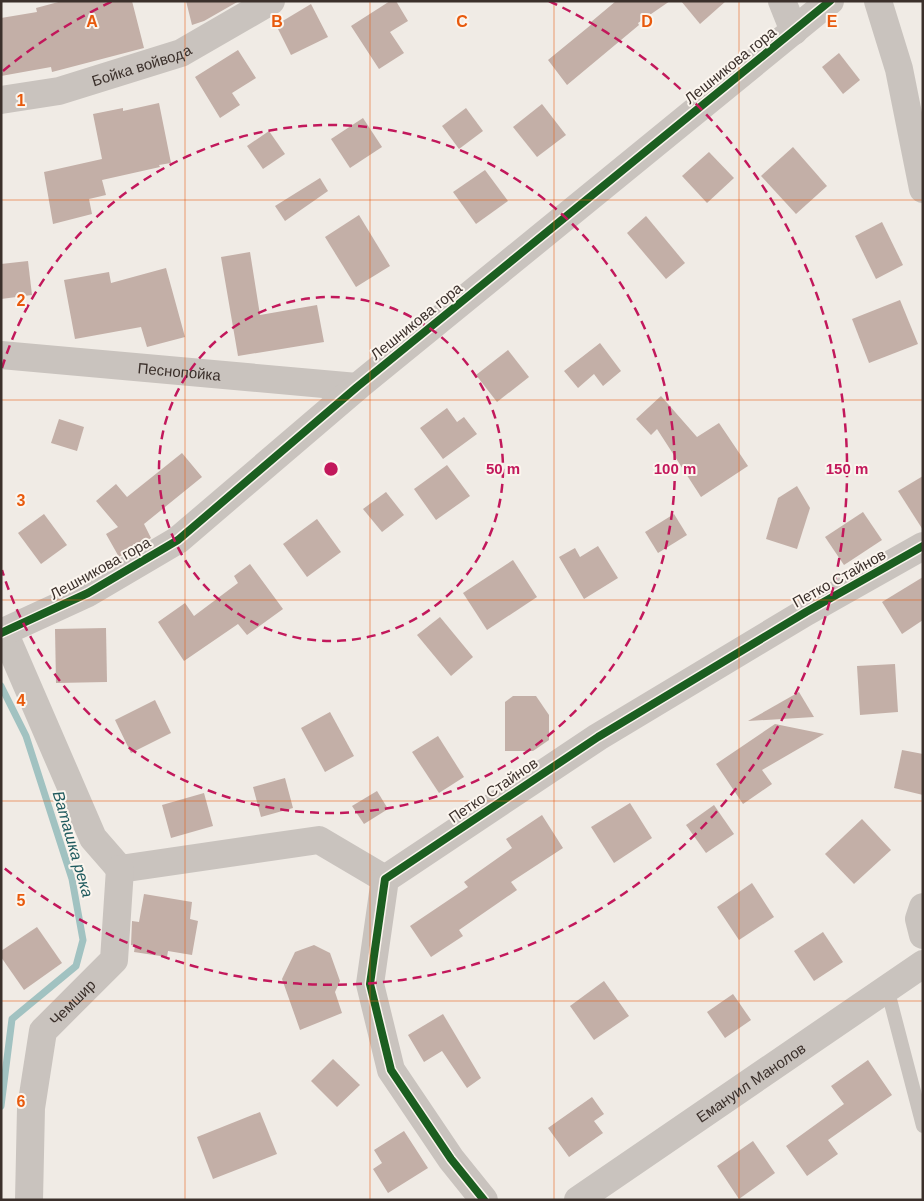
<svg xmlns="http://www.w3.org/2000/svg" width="924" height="1201" font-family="Arial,sans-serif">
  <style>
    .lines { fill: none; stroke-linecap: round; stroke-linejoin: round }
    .stream { stroke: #a1c2c1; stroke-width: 7 }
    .building { fill: #c3afa7 }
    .lane { stroke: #c9c3be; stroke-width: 14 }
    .street { stroke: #c9c3be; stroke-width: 28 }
    .cycleway-casing { stroke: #fbf5ee; stroke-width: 11 }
    .cycleway { stroke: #1b5e20; stroke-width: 8 }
    .grid { fill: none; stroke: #e8590c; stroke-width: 1; stroke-opacity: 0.55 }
    .ring { fill: none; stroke: #c2185b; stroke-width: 2.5; stroke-dasharray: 9 6 }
    .labels { text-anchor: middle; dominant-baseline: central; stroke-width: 4; stroke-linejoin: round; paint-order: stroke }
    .street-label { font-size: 15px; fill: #3b302b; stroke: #fbf5ee }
    .water-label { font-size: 16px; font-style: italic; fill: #1f5a5e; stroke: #fbf5ee }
    .grid-label { font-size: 16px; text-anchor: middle; font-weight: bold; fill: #e8590c; stroke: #fbf5ee; stroke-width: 4; stroke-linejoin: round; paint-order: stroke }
    .centre { fill: #c2185b; stroke: #fbf5ee; stroke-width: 2.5 }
    .ring-label { font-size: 15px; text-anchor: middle; font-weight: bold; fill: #c2185b; stroke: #fbf5ee; stroke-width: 4; stroke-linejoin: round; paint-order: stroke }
  </style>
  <rect width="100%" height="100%" fill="#f0ebe5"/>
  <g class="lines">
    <polyline class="stream" points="1,686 26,736 72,879 83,940 76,966 12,1019 1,1106"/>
  </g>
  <g class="building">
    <polygon points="62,1 132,1 144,48 52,72 51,67 1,76 1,18 37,12 36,8"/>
    <polygon points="186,1 239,1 204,21 192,25"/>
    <polygon points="390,1 396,1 408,21 390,32 404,53 379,69 351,26"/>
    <polygon points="616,1 670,1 638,23 639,25 567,85 548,60 592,24 591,22"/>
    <polygon points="681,1 726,1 700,24"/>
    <polygon points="311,4 328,37 291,55 276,25"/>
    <polygon points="238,50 256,78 232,93 240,105 220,118 195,77"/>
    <polygon points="839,53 860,80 843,94 822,67"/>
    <polygon points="159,103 171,163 159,165 160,167 102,180 106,195 89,199 92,214 53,224 44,172 102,159 93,114 123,108 123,111"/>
    <polygon points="542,104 566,135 537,157 513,127"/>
    <polygon points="466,108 483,131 459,149 442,126"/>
    <polygon points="363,118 382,147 350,168 331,139"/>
    <polygon points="269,131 285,154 263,169 247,146"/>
    <polygon points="793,147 827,186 796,214 761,176"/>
    <polygon points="709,152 734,178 707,203 682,176"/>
    <polygon points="485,170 508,201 476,224 453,192"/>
    <polygon points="320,178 328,191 285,221 275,206"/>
    <polygon points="359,215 390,266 356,287 325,237"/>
    <polygon points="646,216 685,263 666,279 627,233"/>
    <polygon points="882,222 903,265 876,279 855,236"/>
    <polygon points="250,252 260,315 317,305 324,342 238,356 221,257"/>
    <polygon points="28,261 32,295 1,299 1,264"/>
    <polygon points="166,268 185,337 147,347 141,327 75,339 64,280 109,272 111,283"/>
    <polygon points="900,300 918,344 869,363 852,319"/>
    <polygon points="600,343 621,371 603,386 594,374 578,388 564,371"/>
    <polygon points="508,350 529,377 497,402 476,375"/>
    <polygon points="661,396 697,437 719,423 748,466 701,497 657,429 651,435 636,419"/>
    <polygon points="447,408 457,422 464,417 477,434 443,459 420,428"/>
    <polygon points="59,419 84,427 77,451 51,443"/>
    <polygon points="182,453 202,477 144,524 151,538 119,557 106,534 118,527 96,501 116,484 127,497"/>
    <polygon points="447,465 470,496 436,520 414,489"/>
    <polygon points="923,476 923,530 898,491"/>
    <polygon points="797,486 810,508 797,549 766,539 778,498"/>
    <polygon points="386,492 404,515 382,532 363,509"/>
    <polygon points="863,512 882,540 844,565 825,537"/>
    <polygon points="44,514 67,545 41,564 18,533"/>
    <polygon points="674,514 687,535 658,553 645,532"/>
    <polygon points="317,519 341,552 307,577 283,544"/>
    <polygon points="598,546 618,578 584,599 559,557 575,548 580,557"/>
    <polygon points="513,560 537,597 487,630 463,593"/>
    <polygon points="250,564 283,609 247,635 238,624 184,661 158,622 185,603 194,616 238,583 234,576"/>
    <polygon points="923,577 923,620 902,634 882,602"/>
    <polygon points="440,617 473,657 451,676 417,635"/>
    <polygon points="106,628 107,682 56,683 55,629"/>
    <polygon points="895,664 898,712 860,715 857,666"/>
    <polygon points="799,692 814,717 748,721"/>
    <polygon points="513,696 536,696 549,715 549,740 533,751 505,751 505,702"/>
    <polygon points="155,700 171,733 131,753 115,720"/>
    <polygon points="330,712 354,756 325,772 301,728"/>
    <polygon points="775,724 824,734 762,770 772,784 743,804 716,764"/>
    <polygon points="438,736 464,777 439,793 412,752"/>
    <polygon points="902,750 923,754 923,795 894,788"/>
    <polygon points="285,778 293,808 261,817 253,787"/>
    <polygon points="377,791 388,809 364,824 352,806"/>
    <polygon points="204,793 213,826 171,838 162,805"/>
    <polygon points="630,803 652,838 614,863 591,827"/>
    <polygon points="714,805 734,834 706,853 686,825"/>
    <polygon points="542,815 563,848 511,882 517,890 459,930 463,936 431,957 410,926 468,887 464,882 512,848 506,839"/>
    <polygon points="862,819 891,850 854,884 825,854"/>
    <polygon points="752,883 774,917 739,940 717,907"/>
    <polygon points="144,894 192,902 190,919 198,921 192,955 168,951 167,957 134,952 135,946 131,945 132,921 139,922"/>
    <polygon points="37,927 62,963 24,990 1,957 1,951"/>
    <polygon points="823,932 843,962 814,981 794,951"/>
    <polygon points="314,945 330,953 340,981 335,992 342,1013 300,1030 282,979 295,952"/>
    <polygon points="604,981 629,1016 594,1040 570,1006"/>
    <polygon points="733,994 751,1020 725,1038 707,1012"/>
    <polygon points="443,1014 481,1078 467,1088 442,1051 424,1062 408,1035"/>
    <polygon points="333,1059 360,1085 337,1107 311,1081"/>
    <polygon points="868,1060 892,1095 828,1140 838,1154 807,1176 786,1146 844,1104 831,1086"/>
    <polygon points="592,1097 604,1114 594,1121 603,1133 569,1157 548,1128"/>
    <polygon points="260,1112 277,1154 213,1179 197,1137"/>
    <polygon points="404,1131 428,1168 388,1193 373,1169 382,1163 374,1150"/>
    <polygon points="753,1141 775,1173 739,1199 717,1166"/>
  </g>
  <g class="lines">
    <polyline class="lane" points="887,988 923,1126"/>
    <g class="street">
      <polyline points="782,1 794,31"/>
      <polyline points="878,1 899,69 923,189"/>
      <path id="s1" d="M 1,100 L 59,91 L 181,53 L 271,1"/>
      <path id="s2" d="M 1,355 L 357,387"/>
      <polyline points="4,632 93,838 120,869 319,840 385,879"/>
      <polyline points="1,633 88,593 178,540 357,387 830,1"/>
      <polyline points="923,907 919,919 923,935"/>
      <path id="s3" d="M 29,1200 L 31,1108 L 43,1031 L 114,960 L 120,869"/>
      <polyline points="484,1200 451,1159 391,1070 370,984 385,879 598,737 806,612 923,546"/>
      <path id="s4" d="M 578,1200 L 923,964"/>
    </g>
    <defs>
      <g id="cycleway">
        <polyline points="1,633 88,593 178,540 357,387 830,1"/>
        <polyline points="484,1200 451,1159 391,1070 370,984 385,879 598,737 806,612 923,546"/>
      </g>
    </defs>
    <use href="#cycleway" class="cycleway-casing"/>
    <use href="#cycleway" class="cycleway"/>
  </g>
  <path class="grid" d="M 185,1 L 185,1200M 370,1 L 370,1200M 554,1 L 554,1200M 739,1 L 739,1200M 1,200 L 923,200M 1,400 L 923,400M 1,600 L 923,600M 1,801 L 923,801M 1,1001 L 923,1001"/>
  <g class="ring">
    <circle cx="331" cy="469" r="172"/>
    <path d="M2 368A344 344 0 1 1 2 570"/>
    <path d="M3 71A516 516 0 0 1 113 1M549 1A516 516 0 1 1 3 867"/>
  </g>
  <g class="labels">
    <g class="street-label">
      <text stroke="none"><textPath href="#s1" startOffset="145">Бойка войвода</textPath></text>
      <text transform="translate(730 65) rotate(-39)">Лешникова гора</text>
      <text transform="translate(416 321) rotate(-39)">Лешникова гора</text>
      <text stroke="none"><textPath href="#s2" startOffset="179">Песнопойка</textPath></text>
      <text transform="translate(100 568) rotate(-29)">Лешникова гора</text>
      <text transform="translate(839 578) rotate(-29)">Петко Стайнов</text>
      <text transform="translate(493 790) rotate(-34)">Петко Стайнов</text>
      <text stroke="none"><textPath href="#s3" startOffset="211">Чемшир</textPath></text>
      <text stroke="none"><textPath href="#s4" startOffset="209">Емануил Манолов</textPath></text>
    </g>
    <g class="water-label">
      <text transform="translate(73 844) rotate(74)">Ваташка река</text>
    </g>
  </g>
  <g class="grid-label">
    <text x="92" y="27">A</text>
    <text x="277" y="27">B</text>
    <text x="462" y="27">C</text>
    <text x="647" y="27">D</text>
    <text x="832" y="27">E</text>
    <text x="21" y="106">1</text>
    <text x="21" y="306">2</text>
    <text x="21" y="506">3</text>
    <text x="21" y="706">4</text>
    <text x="21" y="906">5</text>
    <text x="21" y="1107">6</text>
  </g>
  <circle cx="331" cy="469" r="8" class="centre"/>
  <g class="ring-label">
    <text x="503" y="474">50 m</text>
    <text x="675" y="474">100 m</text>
    <text x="847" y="474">150 m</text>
  </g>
  <rect width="924" height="1201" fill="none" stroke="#3b302b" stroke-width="5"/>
</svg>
